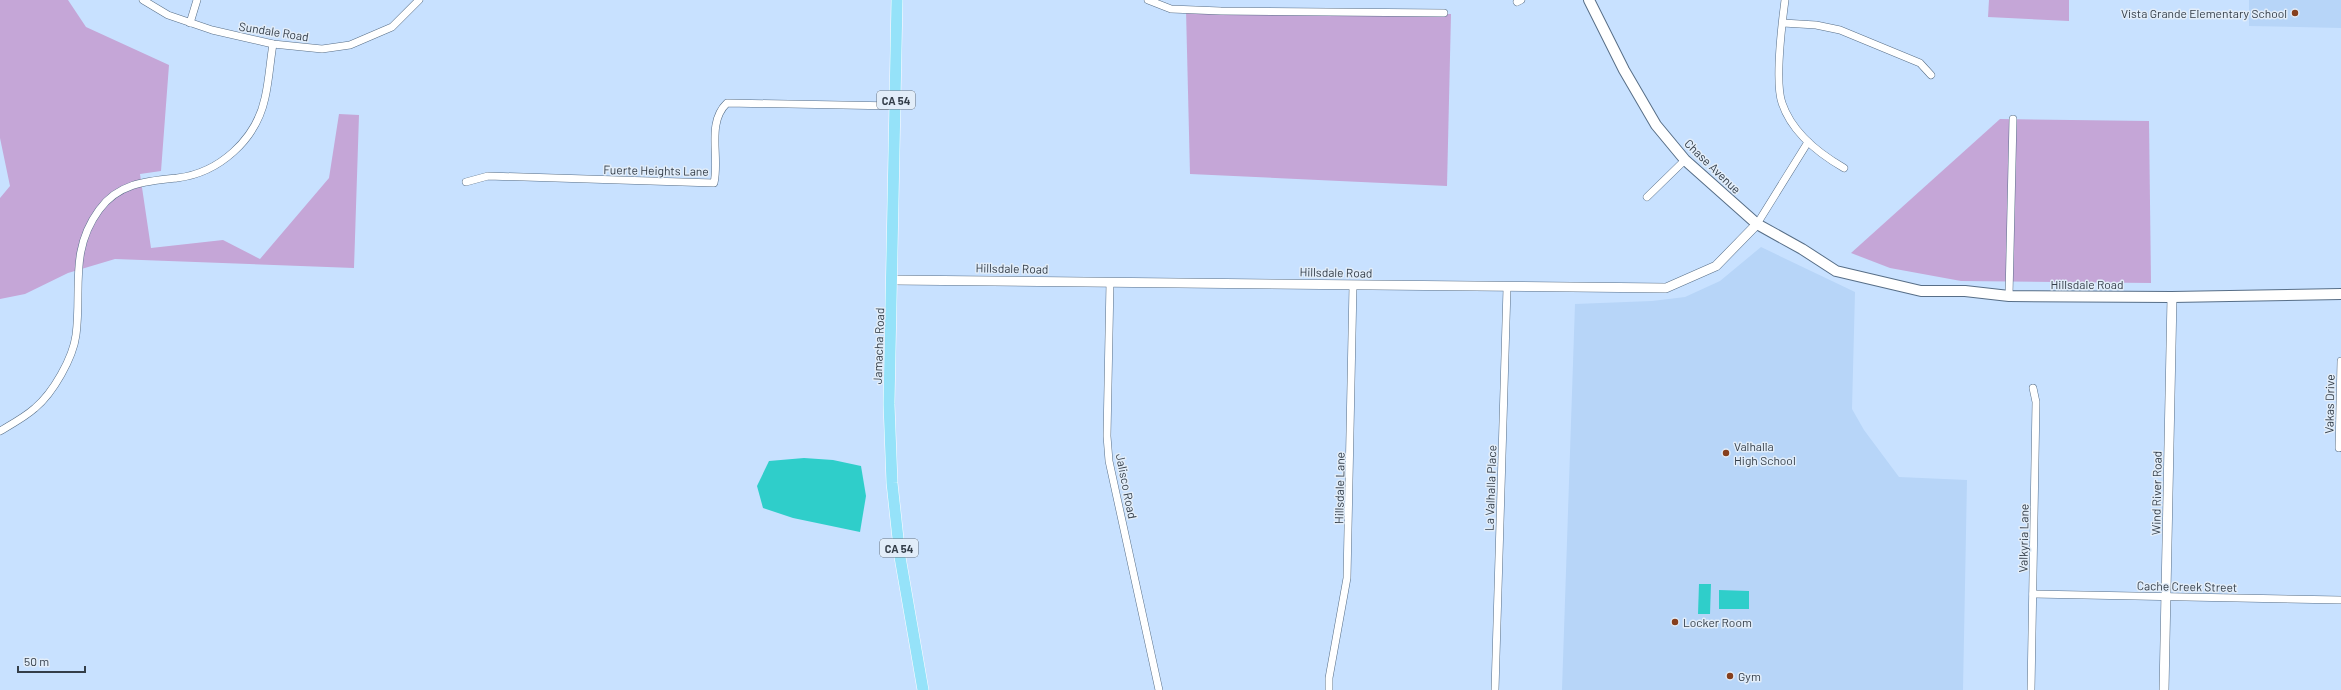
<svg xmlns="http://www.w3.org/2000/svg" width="2341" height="690" font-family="Barlow,sans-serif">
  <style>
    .built { fill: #b7d5f8 }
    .grass { fill: #c5a6d7 }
    .water { fill: #2fceca }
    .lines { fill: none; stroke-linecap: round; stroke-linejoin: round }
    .minor-casing { stroke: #576e87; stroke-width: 8 }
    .tertiary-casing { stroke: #576e87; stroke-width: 10 }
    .secondary-casing { stroke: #576e87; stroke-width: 12 }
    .primary-casing { stroke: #fff; stroke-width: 12 }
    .minor { stroke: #fff; stroke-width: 7 }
    .tertiary { stroke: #fff; stroke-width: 9 }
    .secondary { stroke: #fff; stroke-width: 10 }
    .primary { stroke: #95e2f9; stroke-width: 11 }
    .poi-dot { fill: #863f1d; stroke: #e2edf9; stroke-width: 1.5 }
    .labels { text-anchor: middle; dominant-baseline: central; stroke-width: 3; stroke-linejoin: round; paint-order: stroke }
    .shield { fill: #e2edf9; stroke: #68727e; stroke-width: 1 }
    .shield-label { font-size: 11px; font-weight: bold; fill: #343e49 }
    .poi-label { font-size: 12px; fill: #343e49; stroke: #e2edf9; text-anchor: start }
    .street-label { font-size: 12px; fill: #343e49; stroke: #e2edf9 }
  </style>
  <rect width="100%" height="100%" fill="#c8e1ff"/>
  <g class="built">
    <polygon points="2249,0 2341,0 2341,28 2249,26"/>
    <polygon points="1761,247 1855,292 1852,409 1864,430 1899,477 1967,480 1963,690 1562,690 1575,304 1652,301 1685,297 1720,281"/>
  </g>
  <g class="grass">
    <polygon points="0,0 68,0 86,27 169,65 161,171 140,174 151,248 223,240 260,259 329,178 339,114 359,115 354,268 115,259 68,273 25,294 0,299 0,198 10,186 0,138"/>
    <polygon points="1989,0 2069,0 2069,21 1988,17"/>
    <polygon points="1186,10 1451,14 1447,186 1190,174"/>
    <polygon points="2000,119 2149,121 2151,283 1961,281 1890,268 1851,253"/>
  </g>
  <g class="water">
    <polygon points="804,458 833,460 861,466 866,496 860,532 793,518 763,508 757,486 769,461"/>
    <polygon points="1699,584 1711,584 1710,614 1698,614"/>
    <polygon points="1719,590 1749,591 1749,609 1719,609"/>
  </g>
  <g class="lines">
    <defs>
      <g id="minor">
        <polyline points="143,0 168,15 212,30 273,44 322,49 350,45 392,27 419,0"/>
        <polyline points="1148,0 1171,9 1221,11 1444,13"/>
        <path d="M 1785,0 C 1782,23 1775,83 1782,103 C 1792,133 1818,153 1844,168"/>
        <polyline points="1517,2 1521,0"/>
        <polyline points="190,23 197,0"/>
        <polyline points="1783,23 1816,25 1840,30 1920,63 1931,75"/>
        <path d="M 466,182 L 488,176 L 714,183 C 720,157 706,123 727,103 L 896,106"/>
        <polyline points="1647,197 1685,160"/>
        <polyline points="1757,224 1808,142"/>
        <polyline points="1110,282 1107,436 1109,461 1159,690"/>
        <polyline points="2009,296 2013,119"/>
        <path d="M 0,431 C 12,424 25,417 35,408 C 53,393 73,358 76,335 C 82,290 69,251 99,210 C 118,183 147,181 177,178 C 219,173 256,140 265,98 C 269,81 270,62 273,44"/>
        <polyline points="2339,448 2341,361"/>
        <polyline points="2033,594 2341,600"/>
        <polyline points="1329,690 1329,678 1347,578 1353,285"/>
        <polyline points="1495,690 1507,288"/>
        <polyline points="2031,690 2036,402 2033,388"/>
      </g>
      <g id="tertiary">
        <polyline points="893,280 1666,288 1716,266 1757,224"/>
        <polyline points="2164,690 2172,297"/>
      </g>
      <polyline id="secondary" points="1589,0 1624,70 1656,125 1685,160 1757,224 1802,249 1836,271 1921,291 1965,291 2009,296 2172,297 2341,294"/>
      <polyline id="primary" points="897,0 889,404 892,483 900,557 923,690"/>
    </defs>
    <use href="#minor" class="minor-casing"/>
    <use href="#tertiary" class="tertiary-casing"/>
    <use href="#secondary" class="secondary-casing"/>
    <use href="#primary" class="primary-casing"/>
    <use href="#minor" class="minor"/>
    <use href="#tertiary" class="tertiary"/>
    <use href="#secondary" class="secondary"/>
    <use href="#primary" class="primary"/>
  </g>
  <g class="poi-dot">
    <circle cx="2295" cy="13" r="4"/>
    <circle cx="1726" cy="453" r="4"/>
    <circle cx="1675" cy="622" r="4"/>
    <circle cx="1730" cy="676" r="4"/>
  </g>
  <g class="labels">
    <g class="shield">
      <rect x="877" y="91" width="38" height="18" rx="3"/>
      <rect x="880" y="539" width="38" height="18" rx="3"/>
    </g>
    <g class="shield-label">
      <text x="896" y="100">CA 54</text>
      <text x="899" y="548">CA 54</text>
    </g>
    <g class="poi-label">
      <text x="2287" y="13" text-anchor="end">Vista Grande Elementary School</text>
      <text x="1734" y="446">Valhalla<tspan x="1734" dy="14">High School</tspan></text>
      <text x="1683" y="622">Locker Room</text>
      <text x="1738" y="676">Gym</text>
    </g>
    <g class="street-label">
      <text transform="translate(274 31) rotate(9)">Sundale Road</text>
      <text transform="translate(1713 166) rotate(44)">Chase Avenue</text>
      <text transform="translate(656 170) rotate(1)">Fuerte Heights Lane</text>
      <text transform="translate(1012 268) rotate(1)">Hillsdale Road</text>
      <text transform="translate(1336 272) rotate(1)">Hillsdale Road</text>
      <text x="2087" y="284">Hillsdale Road</text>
      <text transform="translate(878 346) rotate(-88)">Jamacha Road</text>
      <text transform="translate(2329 404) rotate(-89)">Vakas Drive</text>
      <text transform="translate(1127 486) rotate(79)">Jalisco Road</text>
      <text transform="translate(1339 488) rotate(-89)">Hillsdale Lane</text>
      <text transform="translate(1490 488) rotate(-88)">La Valhalla Place</text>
      <text transform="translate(2156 493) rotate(-89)">Wind River Road</text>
      <text transform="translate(2023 538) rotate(-89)">Valkyria Lane</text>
      <text transform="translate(2187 586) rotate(1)">Cache Creek Street</text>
    </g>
  </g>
  <path d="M18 666v6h67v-6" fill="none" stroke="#343e49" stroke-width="2"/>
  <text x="24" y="666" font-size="12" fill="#343e49" stroke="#e2edf9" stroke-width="3" paint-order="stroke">50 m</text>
</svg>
